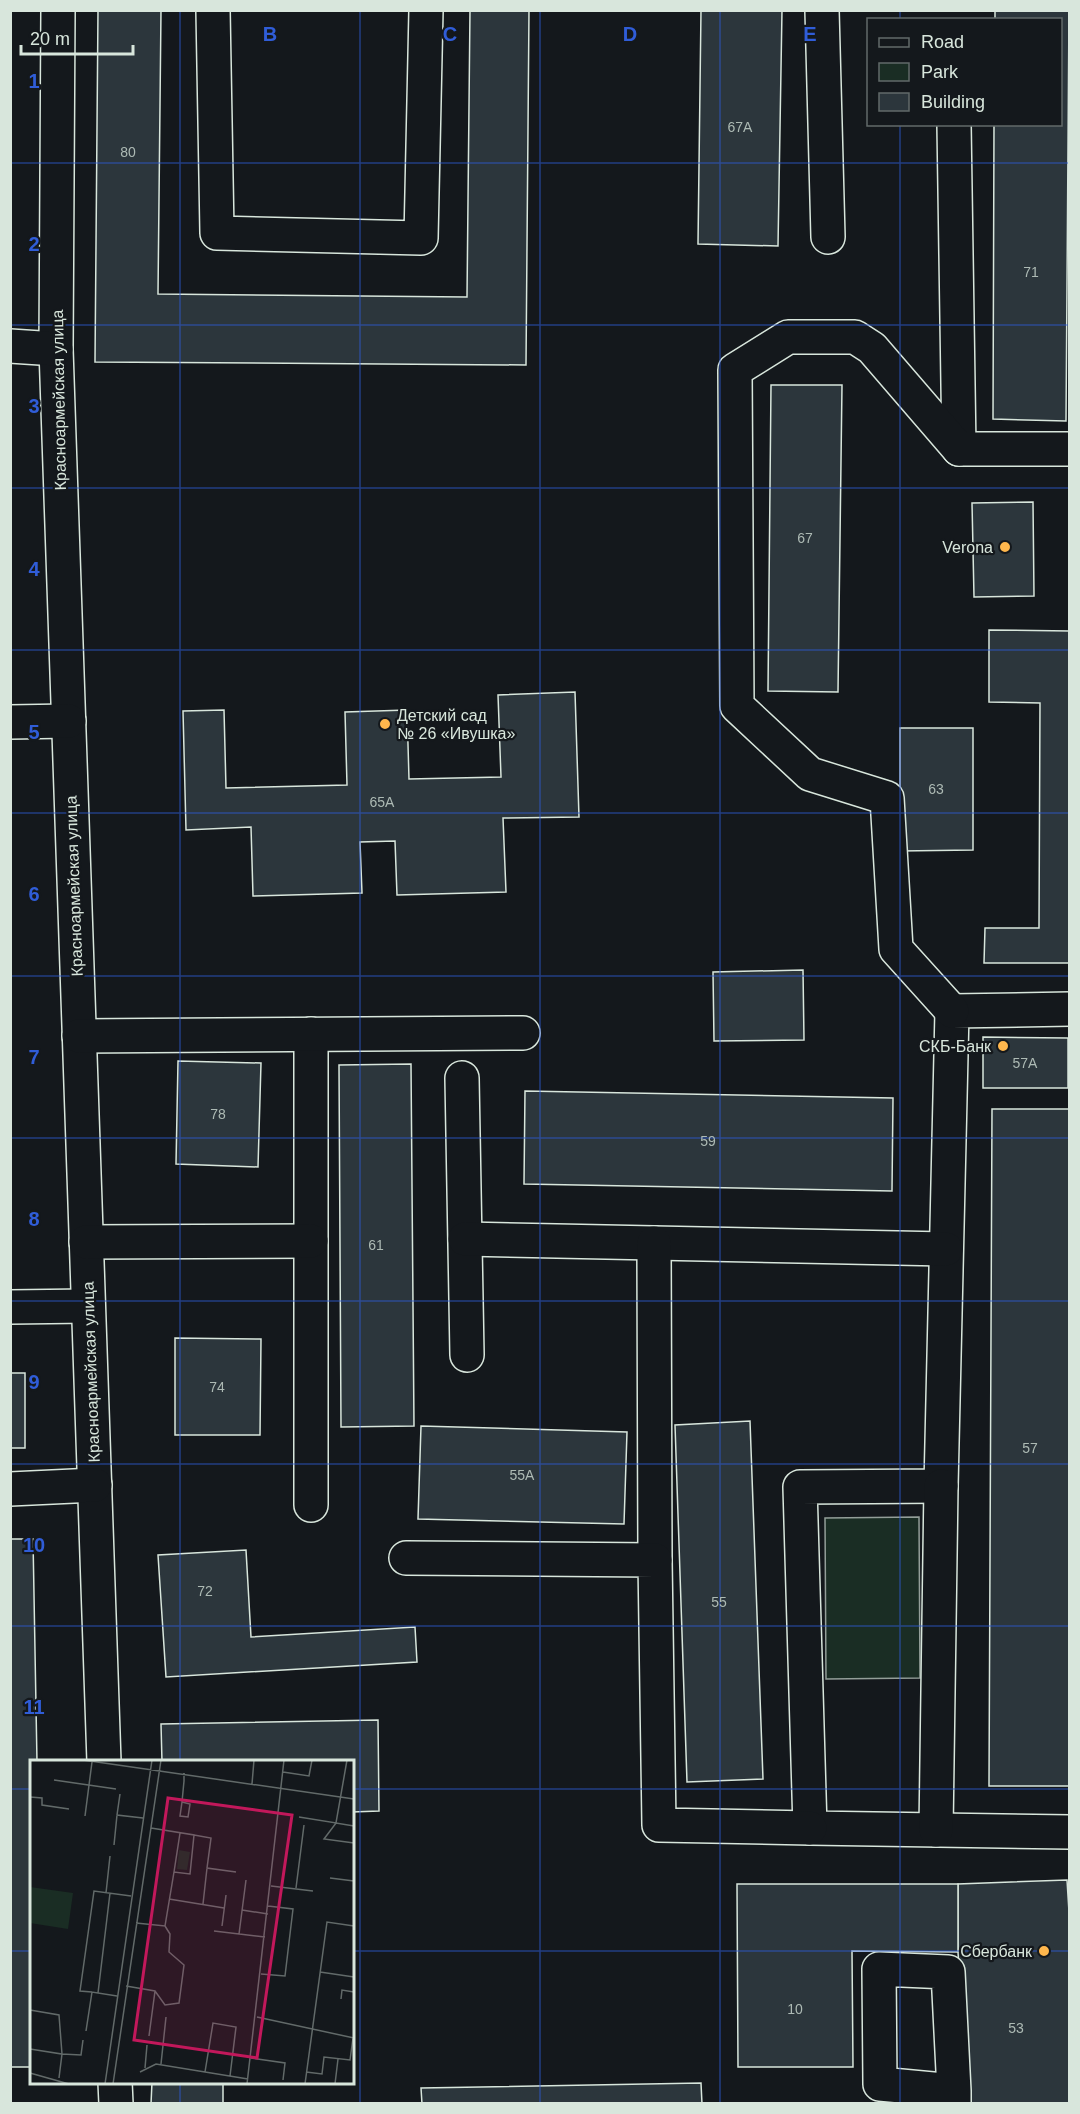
<svg xmlns="http://www.w3.org/2000/svg" width="1080" height="2114" font-family="Helvetica,sans-serif">
  <style>
    .green { fill: #1a2d24; stroke: #939e99; stroke-width: 1.5 }
    .building { fill: #2c363c; stroke: #d8e6dc; stroke-width: 1.5 }
    .lines { fill: none; stroke-linecap: round; stroke-linejoin: round }
    .minor-casing { stroke: #d8e6dc; stroke-width: 36 }
    .minor { stroke: #14181c; stroke-width: 33 }
    .grid { fill: none; stroke: #305dd8; stroke-width: 1.5; stroke-opacity: 0.55 }
    .poi-dot { fill: #ffb74d; stroke: #14181c; stroke-width: 2 }
    .labels { text-anchor: middle; dominant-baseline: central; stroke-width: 4.5; stroke-linejoin: round; paint-order: stroke }
    .number-label { font-size: 14px; fill: #adbab4 }
    .street-label { font-size: 16px; fill: #d8e6dc; stroke: #14181c }
    .poi-label { font-size: 16px; fill: #d8e6dc; stroke: #14181c; text-anchor: end }
    .inset-road { fill: none; stroke: #626a69; stroke-width: 1.5 }
    .view { fill: #c2185b; fill-opacity: 0.15; stroke: #c2185b; stroke-width: 3 }
    .inset-edge { fill: none; stroke: #d8e6dc; stroke-width: 3 }
    .grid-label { font-size: 20px; text-anchor: middle; font-weight: bold; fill: #305dd8; stroke: #14181c; stroke-width: 4.5; stroke-linejoin: round; paint-order: stroke }
  </style>
  <rect width="100%" height="100%" fill="#14181c"/>
  <polygon class="green" points="919,1517 920,1678 826,1679 825,1518"/>
  <g class="building">
    <polygon points="98,10 161,10 158,294 467,297 470,10 529,10 526,365 95,362"/>
    <polygon points="701,10 782,10 778,246 698,244"/>
    <polygon points="995,10 1069,10 1066,421 993,419 994,124 1060,124 1060,20 995,20"/>
    <polygon points="771,385 842,385 838,692 768,691"/>
    <polygon points="1033,502 1034,596 974,597 972,503"/>
    <polygon points="989,630 1070,631 1070,963 984,963 985,928 1039,928 1040,703 989,702"/>
    <polygon points="575,692 579,817 503,818 506,892 397,895 395,841 360,842 362,893 253,896 251,827 186,830 183,711 224,710 226,788 347,785 345,712 407,710 409,779 501,777 498,695"/>
    <polygon points="900,728 973,728 973,850 900,851"/>
    <polygon points="803,970 804,1040 714,1041 713,972"/>
    <polygon points="983,1037 1068,1038 1068,1088 983,1088"/>
    <polygon points="178,1061 261,1063 258,1167 176,1164"/>
    <polygon points="411,1064 414,1426 341,1427 339,1065"/>
    <polygon points="525,1091 893,1098 892,1191 524,1184"/>
    <polygon points="992,1109 1070,1109 1070,1786 989,1786"/>
    <polygon points="175,1338 261,1339 260,1435 175,1435"/>
    <rect x="10" y="1373" width="15" height="75"/>
    <polygon points="750,1421 763,1779 687,1782 675,1425"/>
    <polygon points="421,1426 627,1432 624,1524 418,1519"/>
    <polygon points="10,1539 33,1539 37,1762 32,1762 32,2067 10,2067"/>
    <polygon points="246,1550 251,1637 415,1627 417,1662 166,1677 158,1555"/>
    <polygon points="378,1720 379,1811 352,1812 352,1762 162,1762 161,1724"/>
    <polygon points="1067,1880 1070,1928 1070,2104 967,2104 958,1952 958,1884"/>
    <polygon points="737,1884 958,1884 958,1952 852,1951 853,2067 738,2067"/>
    <polygon points="152,2082 223,2082 223,2104 151,2104"/>
    <polygon points="701,2083 702,2104 422,2104 421,2088"/>
  </g>
  <g class="lines">
    <defs>
      <g id="minor">
        <polyline points="58,10 56,349 104,1762"/>
        <polyline points="213,10 217,233 421,238 426,10"/>
        <polyline points="822,10 828,237"/>
        <polyline points="954,124 959,449"/>
        <polyline points="10,346 56,349"/>
        <polyline points="10,722 69,721"/>
        <polyline points="1070,1009 952,1011 941,1486 800,1487 810,1828 1070,1832"/>
        <polyline points="952,1011 896,949 887,798 810,774 737,706 735,370 788,337 855,337 872,348 959,449 1070,449"/>
        <polyline points="311,1034 311,1505"/>
        <polyline points="79,1036 523,1033"/>
        <polyline points="462,1078 467,1355"/>
        <polyline points="465,1239 946,1249"/>
        <polyline points="86,1242 311,1241"/>
        <polyline points="654,1243 655,1560"/>
        <polyline points="10,1307 88,1306"/>
        <polyline points="10,1489 95,1485"/>
        <polyline points="406,1558 655,1560 659,1825 810,1828"/>
        <polyline points="936,1830 941,1486"/>
        <polyline points="115,2082 116,2104"/>
        <polyline points="954,2091 880,2084 879,1969 948,1972 954,2091 954,2104"/>
      </g>
    </defs>
    <use href="#minor" class="minor-casing"/>
    <use href="#minor" class="minor"/>
  </g>
  <path class="grid" d="M 180,10 L 180,1762M 360,10 L 360,2104M 540,10 L 540,2104M 720,10 L 720,2104M 900,10 L 900,20M 900,124 L 900,2104M 10,163 L 1070,163M 10,325 L 1070,325M 10,488 L 1070,488M 10,650 L 1070,650M 10,813 L 1070,813M 10,976 L 1070,976M 10,1138 L 1070,1138M 10,1301 L 1070,1301M 10,1464 L 1070,1464M 10,1626 L 1070,1626M 10,1789 L 32,1789M 352,1789 L 1070,1789M 10,1951 L 32,1951M 352,1951 L 1070,1951M 180,2082 L 180,2104"/>
  <g class="poi-dot">
    <circle cx="1005" cy="547" r="6"/>
    <circle cx="385" cy="724" r="6"/>
    <circle cx="1003" cy="1046" r="6"/>
    <circle cx="1044" cy="1951" r="6"/>
  </g>
  <g class="labels">
    <g class="number-label">
      <text x="740" y="127">67А</text>
      <text x="128" y="152">80</text>
      <text x="1031" y="272">71</text>
      <text x="805" y="538">67</text>
      <text x="936" y="789">63</text>
      <text x="382" y="802">65А</text>
      <text x="1025" y="1063">57А</text>
      <text x="218" y="1114">78</text>
      <text x="708" y="1141">59</text>
      <text x="376" y="1245">61</text>
      <text x="217" y="1387">74</text>
      <text x="1030" y="1448">57</text>
      <text x="522" y="1475">55А</text>
      <text x="205" y="1591">72</text>
      <text x="719" y="1602">55</text>
      <text x="795" y="2009">10</text>
      <text x="1016" y="2028">53</text>
    </g>
    <g class="street-label">
      <text transform="translate(59 400) rotate(-91)">Красноармейская улица</text>
      <text transform="translate(74 886) rotate(-92)">Красноармейская улица</text>
      <text transform="translate(91 1372) rotate(-92)">Красноармейская улица</text>
    </g>
    <g class="poi-label">
      <text x="993" y="547">Verona</text>
      <text x="397" y="715" text-anchor="start">Детский сад<tspan x="397" dy="18">№ 26 «Ивушка»</tspan></text>
      <text x="991" y="1046">СКБ-Банк</text>
      <text x="1032" y="1951">Сбербанк</text>
    </g>
  </g>
  <g transform="translate(30 1760)">
    <rect width="324" height="324" fill="#14181c"/>
    <path d="M 149,90 L 160,92 L 157,110 L 147,109 ZM 0,127 L 43,133 L 38,169 L 0,163 Z" fill="#1a2d24"/>
    <path class="inset-road" d="M 53,0 L 324,39M 253,12 L 279,16 L 282,0M 24,20 L 86,29M 222,24 L 224,0M 90,34 L 87,55 L 113,58M 0,37 L 12,38 L 12,45 L 39,49M 152,42 L 160,44 L 158,57 L 150,56 L 152,42 L 154,21 L 154,13M 55,56 L 62,2M 269,57 L 306,63 L 317,0M 324,66 L 306,63 L 294,79 L 324,83M 164,75 L 181,78 L 177,108 L 206,112M 84,85 L 87,55M 144,112 L 150,73M 300,118 L 324,121M 241,126 L 283,131M 266,128 L 274,65M 76,133 L 80,96M 139,139 L 194,148M 173,144 L 177,108M 212,150 L 238,154M 106,163 L 135,166 L 144,112 L 160,114 L 164,75 L 121,68M 192,166 L 196,135M 184,171 L 235,177M 209,174 L 216,120M 290,212 L 324,217M 231,214 L 255,216 L 263,149 L 238,146M 96,226 L 125,231 L 135,245 L 149,243 L 154,205 L 139,192 L 140,174 L 135,166M 62,232 L 50,231 L 64,131 L 101,136M 68,233 L 80,133M 311,239 L 312,230 L 324,232M 0,250 L 29,255 L 32,294 L 0,289M 227,257 L 324,278M 56,271 L 62,232 L 87,236M 119,276 L 125,231M 221,298 L 255,303 L 253,320M 131,304 L 136,257M 115,308 L 117,285M 110,312 L 126,304 L 218,319M 175,312 L 183,263 L 206,267 L 200,316M 276,312 L 292,314 L 294,297 L 320,300 L 323,278M 0,313 L 39,324M 29,318 L 32,294 L 51,295 L 53,280M 75,324 L 122,0M 83,324 L 131,0M 217,324 L 254,0M 275,324 L 297,162 L 324,166M 305,324 L 308,299"/>
    <path class="view" d="M 138,38 L 262,55 L 227,298 L 104,280 Z"/>
    <rect width="324" height="324" class="inset-edge"/>
  </g>
  <g class="grid-label">
    <text x="270" y="41">B</text>
    <text x="450" y="41">C</text>
    <text x="630" y="41">D</text>
    <text x="810" y="41">E</text>
    <text x="34" y="88">1</text>
    <text x="34" y="251">2</text>
    <text x="34" y="413">3</text>
    <text x="34" y="576">4</text>
    <text x="34" y="739">5</text>
    <text x="34" y="901">6</text>
    <text x="34" y="1064">7</text>
    <text x="34" y="1226">8</text>
    <text x="34" y="1389">9</text>
    <text x="34" y="1552">10</text>
    <text x="34" y="1714">11</text>
  </g>
  <rect width="1080" height="2114" fill="none" stroke="#d8e6dc" stroke-width="24"/>
  <rect x="867" y="18" width="195" height="108" fill="#14181c" stroke="#626a69" stroke-width="1.5"/>
  <rect x="879" y="38" width="30" height="9" fill="#14181c" stroke="#626a69" stroke-width="1.5"/>
  <text x="921" y="48" font-size="18" fill="#d8e6dc">Road</text>
  <rect x="879" y="63" width="30" height="18" fill="#1a2d24" stroke="#626a69" stroke-width="1.5"/>
  <text x="921" y="78" font-size="18" fill="#d8e6dc">Park</text>
  <rect x="879" y="93" width="30" height="18" fill="#2c363c" stroke="#626a69" stroke-width="1.5"/>
  <text x="921" y="108" font-size="18" fill="#d8e6dc">Building</text>
  <path d="M21 45v9h112v-9" fill="none" stroke="#d8e6dc" stroke-width="3"/>
  <text x="30" y="45" font-size="18" fill="#d8e6dc" stroke="#14181c" stroke-width="4.5" paint-order="stroke">20 m</text>
</svg>
